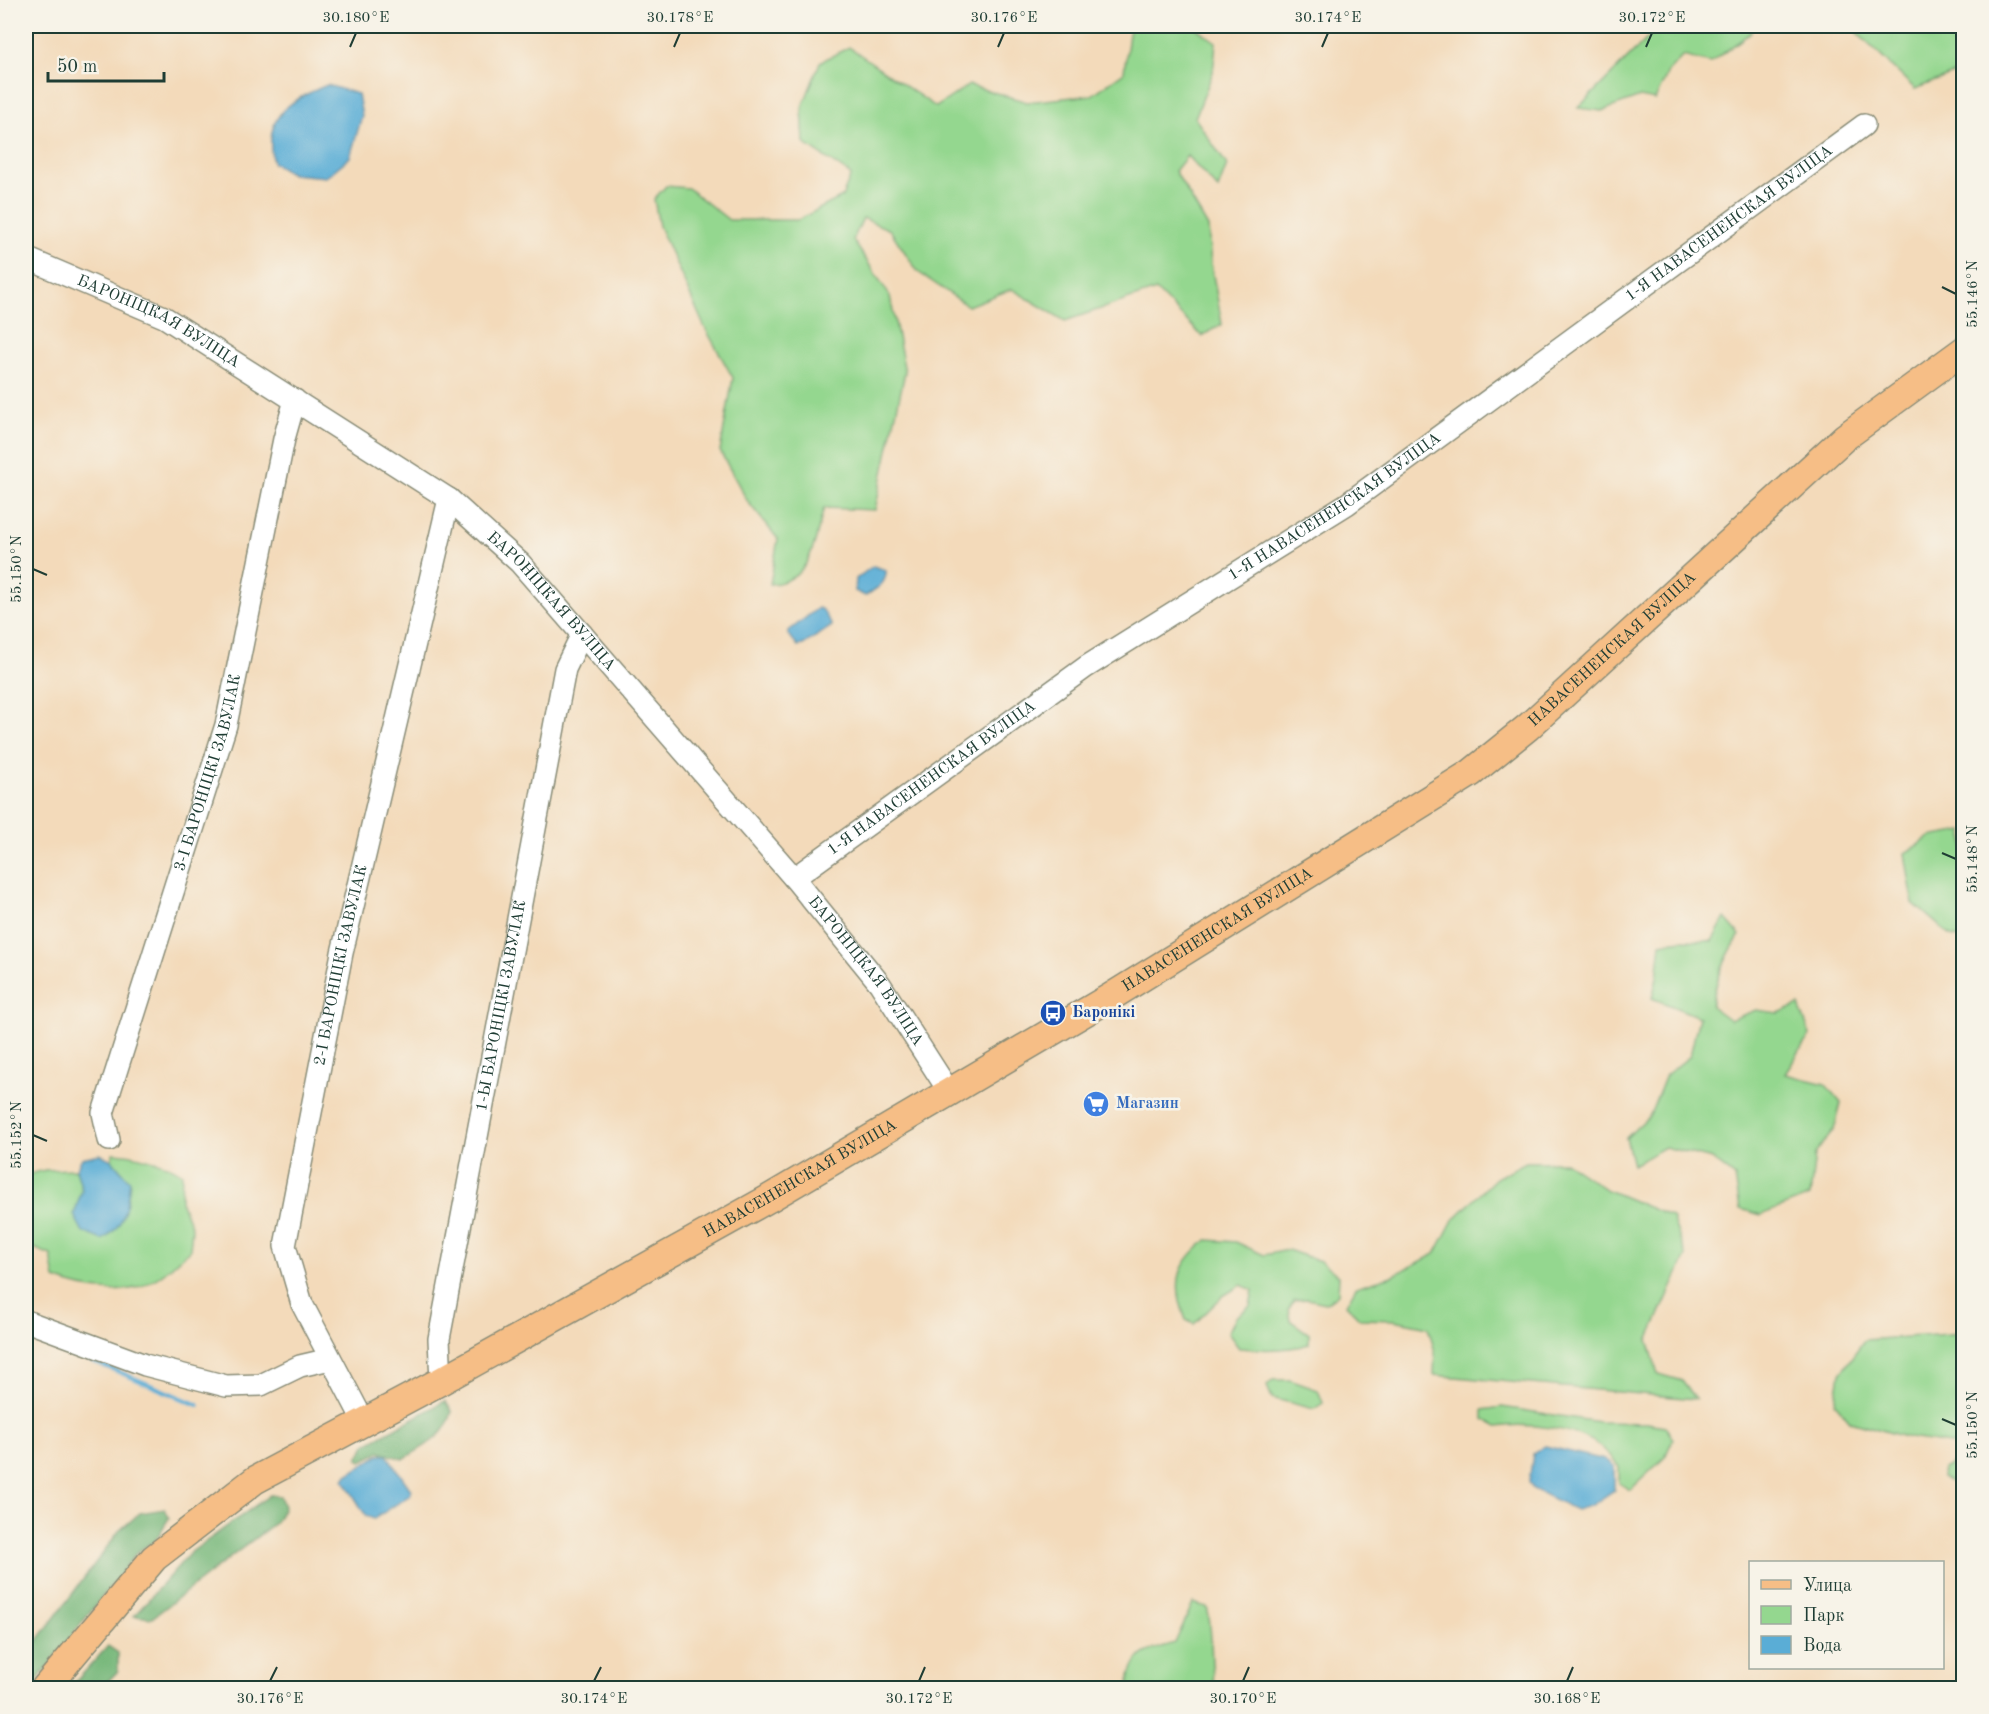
<svg xmlns="http://www.w3.org/2000/svg" width="1989" height="1714" font-family="'Old Standard TT',serif">
  <style>
    .green { fill: #94d78f; stroke: #5a8a62; stroke-width: 1.5 }
    .forest { fill: #77b87a; stroke: #4b7a57; stroke-width: 1.5 }
    .water { fill: #5aadd6; stroke: #3c7585; stroke-width: 1.5 }
    .lines { fill: none; stroke-linecap: round; stroke-linejoin: round }
    .stream { stroke: #5aadd6; stroke-width: 4.5 }
    .minor-casing { stroke: #898c77; stroke-width: 24 }
    .major-casing { stroke: #898c77; stroke-width: 30 }
    .minor { stroke: #fff; stroke-width: 21 }
    .major { stroke: #f6be86; stroke-width: 27 }
    .ticks { fill: none; stroke: #1f3d34; stroke-width: 2 }
    .labels { text-anchor: middle; dominant-baseline: central; stroke-width: 5; stroke-linejoin: round; paint-order: stroke }
    .street-label { font-size: 16px; fill: #1f3d34; stroke: #f7f3e8 }
    .transit-label { font-size: 16px; font-weight: bold; fill: #164399; stroke: #f7f3e8; text-anchor: start }
    .shop-label { font-size: 16px; font-weight: bold; fill: #366cbe; stroke: #f7f3e8; text-anchor: start }
    .neatline { fill: none; stroke: #1f3d34; stroke-width: 2 }
    .ticks-label { font-size: 15px; text-anchor: middle; fill: #1f3d34 }
  </style>
  <rect width="100%" height="100%" fill="#f7f3e8"/>
  <filter id="ink" filterUnits="userSpaceOnUse"><feTurbulence type="fractalNoise" baseFrequency=".0167" numOctaves="2"/><feDisplacementMap in="SourceGraphic" scale="12" xChannelSelector="R" yChannelSelector="G"/><feConvolveMatrix kernelMatrix="1 2 1 2 8 2 1 2 1" color-interpolation-filters="sRGB"/></filter>
  <filter id="wash" filterUnits="userSpaceOnUse"><feTurbulence type="fractalNoise" baseFrequency=".008" numOctaves="4" result="noise"/><feDisplacementMap in="SourceGraphic" scale="24" xChannelSelector="R" yChannelSelector="G"/><feGaussianBlur stdDeviation="1.35" result="paint"/><feColorMatrix in="noise" values="0 0 0 0 0 0 0 0 0 0 0 0 0 0 0 0 0 1.4 0 .05"/><feComposite in="paint" operator="in"/></filter>
  <g filter="url(#wash)">
    <rect width="100%" height="100%" fill="#f3daba"/>
    <g class="green">
      <path d="M 1130,26 L 1193,26 L 1216,42 L 1213,72 L 1195,118 L 1227,165 L 1218,189 L 1187,156 L 1175,171 L 1208,227 L 1211,264 L 1222,324 L 1202,336 L 1156,290 L 1065,321 L 1012,289 L 968,306 L 918,272 L 890,230 L 863,218 L 853,240 L 890,296 L 905,372 L 875,510 L 824,508 C 814,541 812,582 770,584 L 778,539 L 748,502 L 720,451 L 733,378 L 704,326 L 659,226 L 654,199 L 666,186 L 688,188 L 729,220 L 798,220 L 842,197 L 851,175 L 804,143 L 802,108 L 820,62 L 849,47 L 936,107 L 969,85 L 1027,102 L 1092,95 L 1124,72 Z"/>
      <polygon points="1660,26 1753,26 1750,33 1710,63 1683,56 1668,72 1655,100 1640,97 1602,111 1578,108"/>
      <polygon points="1850,26 1963,26 1963,70 1915,89"/>
      <polygon points="1963,831 1964,831 1963,939 1951,936 1913,903 1905,853 1930,837"/>
      <path d="M 1725,918 L 1740,935 C 1725,957 1716,980 1711,1006 L 1730,1020 L 1756,1010 L 1778,1013 L 1799,1005 L 1810,1035 L 1785,1074 L 1825,1084 L 1841,1103 L 1834,1130 L 1815,1154 L 1810,1196 L 1761,1215 L 1740,1209 L 1735,1177 L 1712,1159 L 1665,1147 L 1633,1165 L 1626,1138 L 1650,1115 L 1666,1075 L 1690,1056 L 1699,1017 L 1652,998 L 1657,978 L 1661,943 L 1682,940 L 1712,941 Z"/>
      <path d="M 113,1153 C 129,1153 170,1163 182,1174 L 181,1201 L 192,1228 L 190,1250 C 178,1260 167,1272 154,1280 C 127,1298 83,1290 55,1279 L 51,1255 L 26,1245 L 26,1175 L 45,1170 L 76,1169 L 82,1190 L 74,1215 L 127,1203 L 130,1181 L 112,1160 Z"/>
      <polygon points="1526,1162 1565,1162 1605,1189 1672,1217 1686,1256 1648,1340 1658,1374 1682,1381 1696,1399 1434,1375 1435,1352 1428,1327 1394,1320 1360,1319 1346,1305 1356,1287 1392,1276 1435,1254 1453,1220 1496,1178"/>
      <path d="M 1207,1240 L 1236,1242 L 1264,1255 L 1288,1250 L 1320,1261 L 1339,1276 L 1338,1294 L 1326,1303 L 1307,1299 L 1294,1300 L 1289,1309 L 1291,1321 L 1309,1334 L 1309,1344 C 1288,1351 1261,1350 1239,1348 L 1228,1333 L 1236,1317 L 1250,1306 L 1253,1290 L 1241,1285 L 1223,1296 L 1194,1324 L 1186,1320 C 1172,1284 1176,1264 1207,1240 Z"/>
      <polygon points="1963,1333 1963,1446 1909,1438 1850,1421 1835,1403 1840,1374 1864,1340"/>
      <polygon points="1273,1380 1290,1380 1318,1390 1323,1403 1314,1409 1272,1398 1267,1386"/>
      <path d="M 1502,1407 L 1599,1422 L 1646,1423 L 1665,1426 L 1673,1439 L 1665,1457 L 1630,1490 L 1619,1483 L 1619,1467 C 1613,1461 1607,1451 1600,1446 C 1575,1428 1526,1422 1497,1427 L 1483,1419 L 1483,1410 Z"/>
      <polygon points="1963,1460 1963,1487 1942,1478 1943,1469 1956,1461"/>
      <path d="M 1193,1603 L 1207,1607 C 1214,1634 1209,1661 1215,1688 L 1128,1688 C 1132,1654 1144,1652 1175,1643 Z"/>
    </g>
    <g class="forest">
      <path d="M 445,1401 L 452,1411 C 447,1436 424,1447 403,1459 L 379,1452 L 362,1461 L 358,1459 L 366,1444 Z"/>
      <polygon points="270,1495 280,1496 284,1507 276,1522 152,1618 134,1616 190,1553"/>
      <polygon points="165,1509 169,1518 155,1541 138,1551 31,1688 26,1688 26,1656 119,1531 140,1513"/>
      <polygon points="108,1646 118,1653 118,1671 101,1688 70,1688"/>
    </g>
    <g class="water">
      <path d="M 327,85 L 358,94 L 362,116 L 350,157 L 326,177 L 292,174 L 273,163 C 263,116 287,102 327,85 Z"/>
      <path d="M 873,566 L 886,570 C 887,584 876,589 865,596 L 855,591 L 856,579 Z"/>
      <polygon points="818,608 823,610 832,626 803,645 798,646 788,634 790,630"/>
      <path d="M 100,1154 L 112,1160 L 130,1181 C 127,1206 125,1227 102,1240 L 83,1232 L 74,1215 L 82,1190 L 76,1169 L 82,1158 Z"/>
      <polygon points="1545,1446 1605,1460 1614,1467 1614,1490 1592,1505 1576,1510 1533,1489 1529,1482 1533,1454"/>
      <polygon points="379,1455 387,1455 411,1490 410,1495 374,1519 366,1516 344,1480 347,1475"/>
    </g>
    <g class="lines">
      <polyline class="stream" points="26,1333 198,1405"/>
    </g>
  </g>
  <g filter="url(#ink)">
    <g class="lines">
      <defs>
        <g id="minor">
          <path id="s1" d="M 26,258 L 164,317 L 449,499 L 520,563 L 794,878 L 880,984 L 950,1093"/>
          <path id="s2" d="M 794,878 L 1086,667 L 1347,504 L 1864,125"/>
          <path id="s3" d="M 109,1140 L 103,1113 L 226,725 L 284,439 L 295,400"/>
          <polyline points="26,1321 145,1365 226,1386 261,1385 300,1366 330,1359"/>
          <path id="s4" d="M 441,1381 L 439,1339 L 565,669 L 582,634"/>
          <path id="s5" d="M 364,1422 L 302,1304 L 285,1246 L 342,953 L 449,499"/>
        </g>
        <g id="major">
          <path id="s6" d="M 45,1688 L 154,1558 L 255,1480 L 441,1381 L 768,1199 L 1109,998 L 1471,773 L 1528,727 L 1845,437 L 1964,350"/>
        </g>
      </defs>
      <use href="#minor" class="minor-casing"/>
      <use href="#major" class="major-casing"/>
      <use href="#minor" class="minor"/>
      <use href="#major" class="major"/>
    </g>
  </g>
  <path class="ticks" d="M 350,47 L 356,33M 674,47 L 680,33M 998,47 L 1004,33M 1322,47 L 1328,33M 1646,47 L 1652,33M 1942,287 L 1956,294M 33,569 L 47,575M 1942,853 L 1956,859M 33,1135 L 47,1141M 1942,1419 L 1956,1425M 270,1681 L 277,1667M 594,1681 L 601,1667M 919,1681 L 925,1667M 1243,1681 L 1249,1667M 1567,1681 L 1573,1667"/>
  <defs>
    <symbol id="bus-disc" viewBox="-11 -11 22 22"><circle r="9.5" fill="#1a4fb4" stroke="#f7f3e8"/><path d="M-5-6H5V4H4V6H2V4H-2V6H-4V4H-5ZM-3.5-4V0h7V-4ZM-3.5 1.2v1.5H-2V1.2ZM2 1.2v1.5H3.5V1.2Z" fill="#fff"/></symbol>
    <symbol id="supermarket-disc" viewBox="-11 -11 22 22"><circle r="9.5" fill="#3f7fe0" stroke="#f7f3e8"/><path d="M-6-5.5h2.5l.6 2H6L4.5 2H-2.5L-4.4-4H-6ZM-1.5 3.2a1.3 1.3 0 1 0 .1 0ZM3 3.2a1.3 1.3 0 1 0 .1 0Z" fill="#fff"/></symbol>
  </defs>
  <g fill-rule="evenodd">
    <use href="#bus-disc" x="1038" y="998" width="30" height="30"/>
    <use href="#supermarket-disc" x="1081" y="1089" width="30" height="30"/>
  </g>
  <g class="labels">
    <g class="street-label">
      <text stroke="none"><textPath href="#s2" startOffset="1142">1-Я НАВАСЕНЕНСКАЯ ВУЛІЦА</textPath></text>
      <text stroke="none"><textPath href="#s1" startOffset="147">БАРОНІЦКАЯ ВУЛІЦА</textPath></text>
      <text stroke="none"><textPath href="#s2" startOffset="656">1-Я НАВАСЕНЕНСКАЯ ВУЛІЦА</textPath></text>
      <text stroke="none"><textPath href="#s1" startOffset="633">БАРОНІЦКАЯ ВУЛІЦА</textPath></text>
      <text stroke="none"><textPath href="#s6" startOffset="1892">НАВАСЕНЕНСКАЯ ВУЛІЦА</textPath></text>
      <text stroke="none"><textPath href="#s3" startOffset="384">3-І БАРОНІЦКІ ЗАВУЛАК</textPath></text>
      <text stroke="none"><textPath href="#s2" startOffset="170">1-Я НАВАСЕНЕНСКАЯ ВУЛІЦА</textPath></text>
      <text stroke="none"><textPath href="#s6" startOffset="1406">НАВАСЕНЕНСКАЯ ВУЛІЦА</textPath></text>
      <text stroke="none"><textPath href="#s5" startOffset="480">2-І БАРОНІЦКІ ЗАВУЛАК</textPath></text>
      <text stroke="none"><textPath href="#s1" startOffset="1119">БАРОНІЦКАЯ ВУЛІЦА</textPath></text>
      <text stroke="none"><textPath href="#s4" startOffset="381">1-Ы БАРОНІЦКІ ЗАВУЛАК</textPath></text>
      <text stroke="none"><textPath href="#s6" startOffset="920">НАВАСЕНЕНСКАЯ ВУЛІЦА</textPath></text>
    </g>
    <g class="transit-label">
      <text x="1072" y="1013">Баронікі</text>
    </g>
    <g class="shop-label">
      <text x="1116" y="1104">Магазин</text>
    </g>
  </g>
  <rect width="1989" height="1714" fill="none" stroke="#f7f3e8" stroke-width="66"/>
  <rect x="1749" y="1561" width="195" height="108" fill="#f7f3e8" stroke="#a1aaa0" stroke-width="1.5"/>
  <rect x="1761" y="1580" width="30" height="9" fill="#f6be86" stroke="#a1aaa0" stroke-width="1.5"/>
  <text x="1803" y="1591" font-size="18" fill="#1f3d34">Улица</text>
  <rect x="1761" y="1606" width="30" height="18" fill="#94d78f" stroke="#a1aaa0" stroke-width="1.5"/>
  <text x="1803" y="1621" font-size="18" fill="#1f3d34">Парк</text>
  <rect x="1761" y="1636" width="30" height="18" fill="#5aadd6" stroke="#a1aaa0" stroke-width="1.5"/>
  <text x="1803" y="1651" font-size="18" fill="#1f3d34">Вода</text>
  <path d="M48 72v9h116v-9" fill="none" stroke="#1f3d34" stroke-width="3"/>
  <text x="57" y="72" font-size="18" fill="#1f3d34" stroke="#f7f3e8" stroke-width="4.5" paint-order="stroke">50 m</text>
  <rect x="33" y="33" width="1923" height="1648" class="neatline"/>
  <g class="ticks-label">
    <text x="356" y="22">30.180°E</text>
    <text x="680" y="22">30.178°E</text>
    <text x="1004" y="22">30.176°E</text>
    <text x="1328" y="22">30.174°E</text>
    <text x="1652" y="22">30.172°E</text>
    <text transform="translate(1972 294) rotate(-90)" y="5">55.146°N</text>
    <text transform="translate(16 569) rotate(-90)" y="5">55.150°N</text>
    <text transform="translate(1972 859) rotate(-90)" y="5">55.148°N</text>
    <text transform="translate(16 1135) rotate(-90)" y="5">55.152°N</text>
    <text transform="translate(1972 1425) rotate(-90)" y="5">55.150°N</text>
    <text x="270" y="1703">30.176°E</text>
    <text x="594" y="1703">30.174°E</text>
    <text x="919" y="1703">30.172°E</text>
    <text x="1243" y="1703">30.170°E</text>
    <text x="1567" y="1703">30.168°E</text>
  </g>
</svg>
